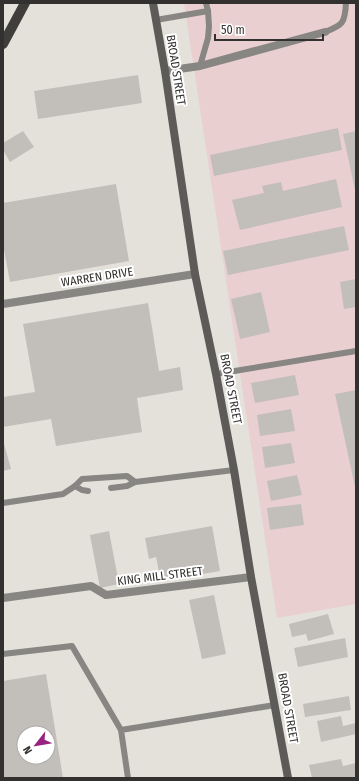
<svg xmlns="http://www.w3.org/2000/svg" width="359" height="781" font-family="'Fira Sans Condensed',sans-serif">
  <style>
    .commercial { fill: #eacfd1 }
    .building { fill: #c2beb9; fill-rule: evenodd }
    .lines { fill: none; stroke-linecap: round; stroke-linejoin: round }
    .service { stroke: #878683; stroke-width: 6 }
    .minor { stroke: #878683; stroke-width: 8 }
    .secondary { stroke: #5d5b58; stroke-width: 8 }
    .primary { stroke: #403e3a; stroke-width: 10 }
    .labels { text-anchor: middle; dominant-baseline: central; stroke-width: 4; stroke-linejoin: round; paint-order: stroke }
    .street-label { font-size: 12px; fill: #33312f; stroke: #fff }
  </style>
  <rect width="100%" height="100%" fill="#e4e0da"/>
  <polygon class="commercial" points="184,3 356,3 356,604 277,618"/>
  <g class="building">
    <polygon points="138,75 142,103 38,119 34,91"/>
    <polygon points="338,128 342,150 214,176 210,155"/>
    <polygon points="23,131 34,147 10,162 3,150 3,143"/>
    <polygon points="356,131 356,190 355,190 343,134"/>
    <polygon points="336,179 342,207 240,230 232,200 264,193 262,186 281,182 283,191"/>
    <polygon points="116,184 129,261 10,282 3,244 3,203"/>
    <polygon points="344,226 349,250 228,275 223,251"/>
    <polygon points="356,279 356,307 344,309 340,282"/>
    <polygon points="261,292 270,332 240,339 231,299"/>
    <polygon points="148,303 159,371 180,367 183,390 137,398 142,432 56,446 51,419 3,427 3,397 35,392 23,324"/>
    <polygon points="295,375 299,395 255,403 251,383"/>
    <polygon points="356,390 356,486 355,487 335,394"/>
    <polygon points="291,409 295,431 260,436 257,415"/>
    <polygon points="3,440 11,469 3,471"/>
    <polygon points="291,443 295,463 265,468 262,447"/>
    <polygon points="297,475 302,495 271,501 267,481"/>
    <polygon points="301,504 304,525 270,530 267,508"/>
    <polygon points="212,526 220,571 161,581 156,557 149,559 145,538"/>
    <polygon points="109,531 119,584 100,588 90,535"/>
    <polygon points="214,595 226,654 202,659 189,600"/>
    <polygon points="328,614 334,634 308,641 306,634 292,637 289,624"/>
    <polygon points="345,638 348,657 298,667 294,648"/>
    <path d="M 46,674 L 63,778 L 3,778 L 3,681 ZM 24,733 L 48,733 L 48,757 L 24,757 Z"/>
    <polygon points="349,696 351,710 305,717 303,704"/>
    <polygon points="341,716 343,726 356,723 356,734 321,742 317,721"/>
    <polygon points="341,759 343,766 356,763 356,778 312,778 309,765"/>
  </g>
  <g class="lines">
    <g class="service">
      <polyline points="156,20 208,11 206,3"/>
      <path d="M 325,32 C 343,25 345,23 346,3"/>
      <polyline points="200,66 208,38 209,26 208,11"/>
      <polyline points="216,374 356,351"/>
      <polyline points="135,482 234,470"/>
      <polyline points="88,491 82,490 75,486 82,479 127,476 135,482 127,486 111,488"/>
      <polyline points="3,503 63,494 75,486"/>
      <polyline points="3,654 72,646 121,730"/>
      <polyline points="128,778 121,730 275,705"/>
    </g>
    <g class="minor">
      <polyline points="165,71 200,66 325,32"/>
      <polyline points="3,304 195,274"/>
      <polyline points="3,598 91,586 106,595 251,577"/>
    </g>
    <polyline class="secondary" points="153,3 165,71 195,274 216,374 234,470 251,577 288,778"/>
    <polyline class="primary" points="3,44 25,3"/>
  </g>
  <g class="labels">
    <g class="street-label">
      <text transform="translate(176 70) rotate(81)">BROAD STREET</text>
      <text transform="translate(97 277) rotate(-9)">WARREN DRIVE</text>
      <text transform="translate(231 389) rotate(79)">BROAD STREET</text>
      <text transform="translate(160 576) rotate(-7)">KING MILL STREET</text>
      <text transform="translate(288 708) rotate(80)">BROAD STREET</text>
    </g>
  </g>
  <rect width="359" height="781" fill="none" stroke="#33312f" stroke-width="8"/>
  <g transform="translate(36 745) rotate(239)"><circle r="19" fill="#ffffff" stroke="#adadac"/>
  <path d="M0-3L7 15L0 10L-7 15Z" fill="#97227f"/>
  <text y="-6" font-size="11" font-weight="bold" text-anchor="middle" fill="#33312f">N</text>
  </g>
  <path d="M215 34v6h108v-6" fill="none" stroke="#33312f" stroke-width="2"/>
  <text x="221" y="34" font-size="12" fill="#33312f" stroke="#ffffff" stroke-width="3" paint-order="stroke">50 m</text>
</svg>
